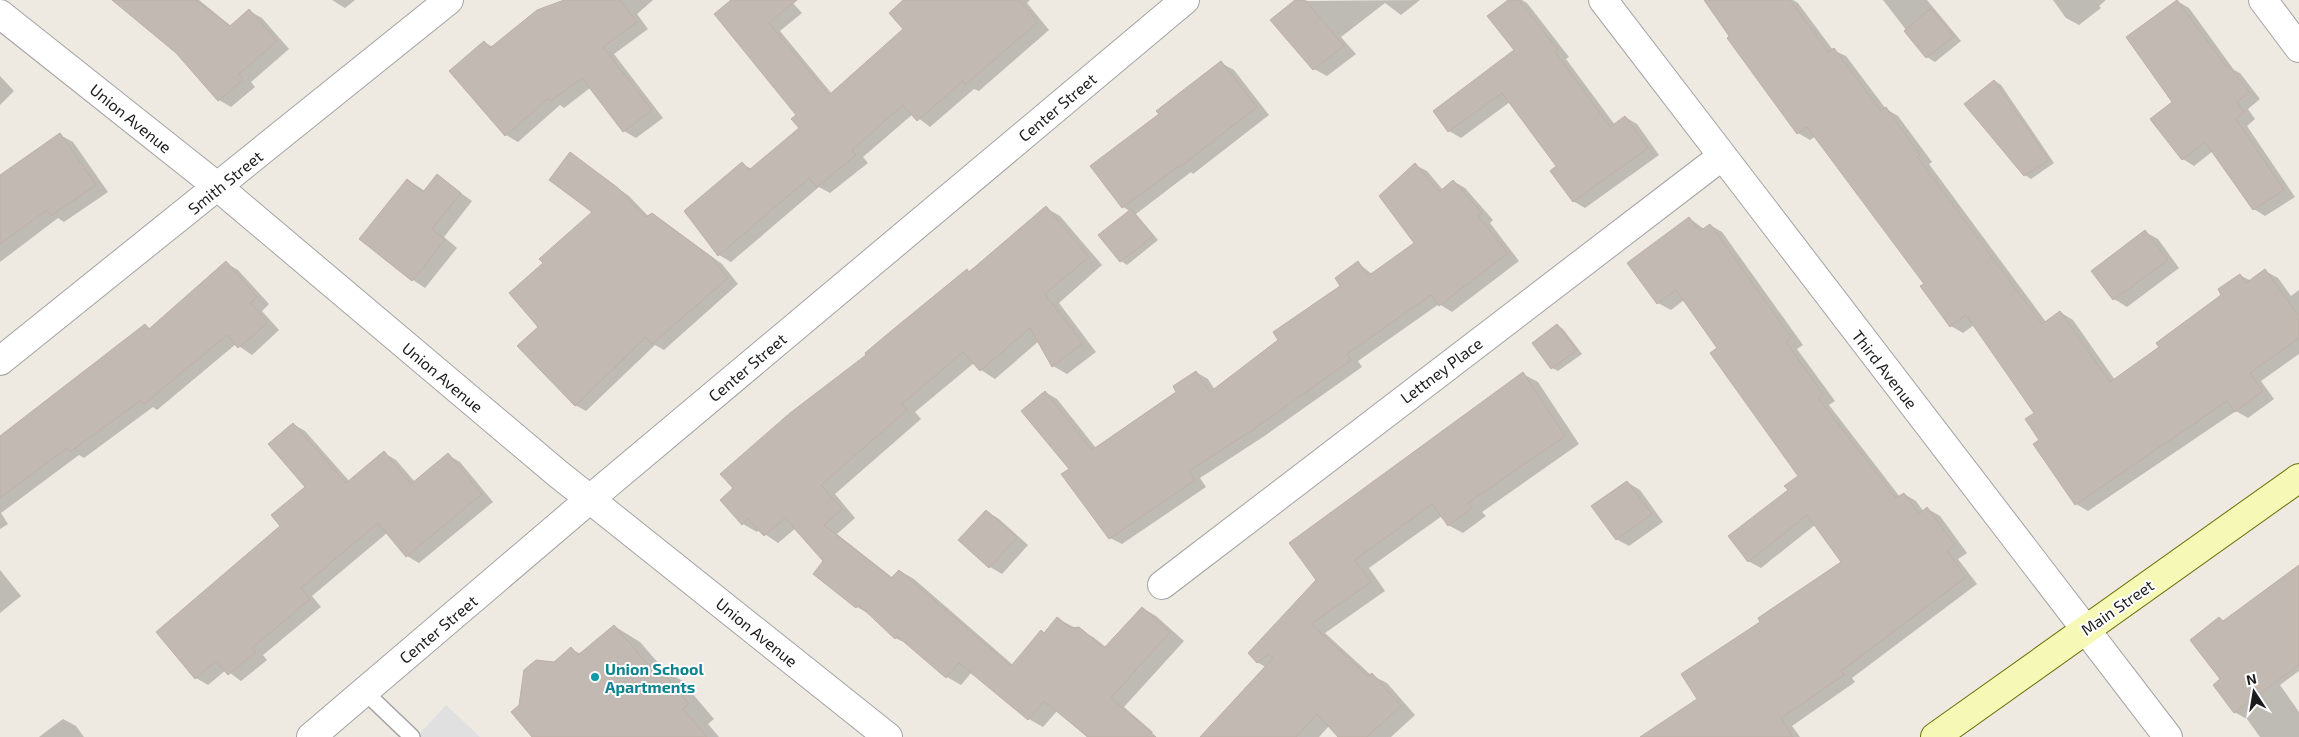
<svg xmlns="http://www.w3.org/2000/svg" width="2299" height="737" font-family="'Exo 2',sans-serif">
  <style>
    .parking { fill: #e0e0e0 }
    .shadow { fill: #0003 }
    .building { fill: #c2b9b2; stroke: #bfb0a5 }
    .lines { fill: none; stroke-linecap: round; stroke-linejoin: round }
    .lane-casing { stroke: #a3a3a3; stroke-width: 18 }
    .street-casing { stroke: #a3a3a3; stroke-width: 30 }
    .secondary-casing { stroke: #687106; stroke-width: 30 }
    .lane { stroke: #fff; stroke-width: 15 }
    .street { stroke: #fff; stroke-width: 28 }
    .secondary { stroke: #f6f8b6; stroke-width: 28 }
    .culture-dot { fill: #0f9aa8; stroke: #fff; stroke-width: 2 }
    .labels { text-anchor: middle; dominant-baseline: central; stroke-width: 4; stroke-linejoin: round; paint-order: stroke }
    .street-label { font-size: 16px; fill: #1c1c1c; stroke: #fff }
    .culture-label { font-size: 16px; font-weight: bold; fill: #0d838f; stroke: #fff; text-anchor: start }
  </style>
  <rect width="100%" height="100%" fill="#eeeae2"/>
  <polygon class="parking" points="446,705 480,737 417,737"/>
  <g class="shadow">
    <polygon points="142,0 199,0 231,26 249,11 262,18 289,49 251,82 255,87 231,107 219,100"/>
    <polygon points="332,0 355,0 345,8"/>
    <polygon points="568,0 653,0 637,14 648,29 614,54 663,118 636,138 624,131 590,88 564,108 560,105 518,142 506,135 484,42 493,47"/>
    <polygon points="733,0 790,0 802,13 780,31 832,94 905,29 905,0 1030,0 1027,3 1049,30 979,91 974,89 930,127 913,114 863,157 868,163 830,193 819,187 731,262 719,255 742,164 752,169 801,128 798,115"/>
    <polygon points="1297,0 1309,1 1420,0 1401,15 1385,3 1341,37 1356,54 1327,76 1314,69"/>
    <polygon points="1510,0 1522,0 1527,3 1569,57 1566,59 1615,125 1625,117 1637,124 1659,155 1585,208 1573,201 1558,166 1510,102 1461,138 1449,131 1515,50"/>
    <polygon points="1705,0 1793,0 1798,3 1833,50 1846,56 1886,109 1898,116 1932,162 1929,164 2046,322 2060,312 2073,320 2115,380 2161,348 2223,295 2240,275 2251,281 2265,271 2278,278 2291,296 2299,290 2299,354 2261,381 2274,399 2248,418 2236,411 2088,511 2076,504 2041,440 2035,413 1974,325 1963,333 1951,326 1925,284 1816,136 1810,140 1798,133"/>
    <polygon points="1883,0 1927,0 1961,41 1935,62 1927,57"/>
    <polygon points="2053,0 2106,0 2099,6 2101,8 2079,25 2066,18"/>
    <polygon points="2177,1 2189,8 2234,70 2240,73 2260,99 2248,109 2255,119 2247,126 2295,197 2265,216 2254,209 2213,151 2194,166 2183,159 2174,102"/>
    <polygon points="1221,63 1234,70 1269,115 1193,174 1191,172 1136,214 1158,240 1127,265 1121,261 1130,211 1123,207"/>
    <polygon points="0,76 14,91 0,105"/>
    <polygon points="1995,81 2001,85 2054,163 2031,179 2025,175"/>
    <polygon points="60,135 73,142 108,192 64,222 58,218 0,262 0,176"/>
    <polygon points="570,154 629,196 649,217 652,214 663,221 722,264 738,284 664,350 655,345 586,411 575,405 540,327 545,263 594,212"/>
    <polygon points="1415,165 1427,171 1443,190 1453,181 1465,188 1493,220 1490,223 1519,261 1452,312 1439,304 1358,361 1362,367 1263,437 1200,478 1206,487 1122,544 1110,538 1071,469 1045,392 1057,399 1096,448 1178,392 1196,372 1208,379 1215,390 1280,340 1342,287 1358,263 1372,274 1416,244"/>
    <polygon points="437,176 472,201 444,237 457,248 425,288 413,280 361,239 408,180 425,191"/>
    <polygon points="1046,208 1060,216 1102,265 1059,303 1096,352 1067,374 1053,366 1039,341 995,379 981,370 974,363 915,412 921,419 835,494 855,518 837,534 893,578 900,571 914,579 1013,665 1058,619 1093,637 1107,648 1142,608 1156,616 1184,641 1124,707 1153,732 1148,737 1087,737 1057,711 1043,727 1029,719 972,672 961,685 947,677 910,645 895,638 871,615 857,607 824,561 796,528 778,543 759,530 757,532 743,524 868,355"/>
    <polygon points="1689,218 1704,229 1710,225 1722,232 1803,345 1797,349 1835,401 1829,405 1900,497 1904,494 1916,501 1924,512 1928,509 1940,516 1967,553 1958,559 1977,584 1852,678 1855,682 1792,726 1800,737 1645,737 1699,699 1762,622 1843,562 1815,525 1761,568 1748,561 1800,476 1719,349 1684,300 1671,310 1658,303 1628,264"/>
    <polygon points="2145,232 2158,239 2179,268 2127,307 2114,299 2093,271"/>
    <polygon points="226,263 238,270 269,304 262,311 279,330 252,355 236,344 157,410 153,407 84,458 79,455 1,513 8,524 0,529 0,438 145,325 151,329"/>
    <polygon points="1557,325 1563,329 1582,354 1558,371 1552,368"/>
    <polygon points="1523,374 1538,382 1579,444 1482,512 1486,516 1463,533 1448,525 1442,516 1369,568 1385,591 1325,633 1371,675 1387,683 1415,715 1391,737 1340,737 1329,726 1319,737 1211,737 1267,668 1257,662"/>
    <polygon points="293,424 305,431 350,482 384,453 396,460 415,482 448,455 460,462 493,502 419,563 407,556 387,533 312,596 321,607 263,655 267,660 241,681 226,670 208,685 196,678 307,487"/>
    <polygon points="1627,482 1640,490 1663,522 1629,546 1616,539"/>
    <polygon points="986,511 999,519 1028,545 1002,574 990,567"/>
    <polygon points="0,570 21,596 0,613"/>
    <polygon points="2299,574 2299,671 2280,685 2299,712 2299,737 2260,737 2247,719 2234,712 2222,680 2219,619 2225,622"/>
    <polygon points="614,626 640,642 665,671 681,680 714,719 708,724 719,737 534,737 520,706 554,663 571,649 581,654"/>
    <polygon points="63,719 76,726 84,737 39,737"/>
  </g>
  <g class="building">
    <polygon points="112,0 196,0 230,26 249,9 277,41 239,74 243,80 218,101 176,53"/>
    <polygon points="564,0 620,0 637,22 603,47 652,110 623,132 582,78 551,101 548,99 505,136 449,71 484,41 490,48 537,10"/>
    <polygon points="731,0 797,0 769,23 829,95 903,29 889,13 903,0 1019,0 1038,22 965,85 963,81 917,121 903,105 852,150 856,155 817,187 809,178 718,256 684,211 742,162 749,170 799,128 791,119 796,115 714,14"/>
    <polygon points="1295,0 1305,0 1344,46 1313,70 1270,20"/>
    <polygon points="1508,0 1519,0 1558,50 1555,52 1610,127 1625,116 1648,148 1573,202 1550,171 1556,166 1502,93 1448,132 1433,111 1514,50 1487,16"/>
    <polygon points="1704,0 1790,0 1828,52 1834,48 1881,111 1886,107 1920,155 1917,157 2042,324 2060,311 2110,382 2159,347 2156,343 2221,295 2218,289 2240,274 2246,283 2265,269 2299,316 2299,338 2250,373 2263,391 2235,412 2227,401 2075,505 2033,444 2039,440 2025,419 2034,413 1966,315 1950,327 1920,286 1924,284 1807,127 1797,134 1727,38 1729,36"/>
    <polygon points="2177,0 2226,66 2228,65 2249,92 2237,102 2244,112 2236,119 2284,190 2253,210 2205,142 2182,160 2150,119 2172,102 2126,37"/>
    <polygon points="1931,8 1954,36 1926,58 1904,31"/>
    <polygon points="1221,61 1257,107 1180,167 1179,166 1122,208 1090,166 1159,114 1156,111"/>
    <polygon points="1994,80 2049,160 2024,176 1964,104"/>
    <polygon points="60,133 96,185 51,216 47,210 0,244 0,175"/>
    <polygon points="570,152 618,188 646,217 652,213 711,257 728,278 652,344 646,337 575,406 517,346 538,327 509,293 543,263 539,259 592,212 549,180"/>
    <polygon points="1415,163 1439,192 1453,180 1482,213 1478,216 1508,253 1439,306 1431,295 1347,354 1351,360 1251,431 1189,471 1195,480 1109,539 1061,474 1069,469 1021,411 1045,391 1092,450 1176,392 1173,386 1196,371 1210,392 1278,340 1273,332 1340,286 1335,278 1358,261 1368,276 1414,243 1379,196"/>
    <polygon points="437,174 461,193 432,229 445,240 412,281 359,239 407,179 423,192"/>
    <polygon points="1046,206 1089,257 1045,294 1083,343 1052,367 1030,328 980,371 963,352 902,404 907,410 821,485 842,509 824,525 891,578 899,570 1011,666 1041,630 1044,633 1057,617 1071,628 1079,627 1104,648 1142,607 1170,632 1111,698 1156,737 1088,737 1044,701 1028,720 959,663 946,678 897,636 895,639 859,605 856,608 813,574 823,561 785,518 764,536 748,519 742,525 720,500 733,488 720,474 790,413 866,355 865,353 896,327 967,269 969,272"/>
    <polygon points="1131,209 1153,236 1120,262 1098,235"/>
    <polygon points="1689,217 1700,231 1710,224 1791,337 1786,342 1823,394 1818,398 1896,498 1904,493 1919,514 1927,507 1955,545 1947,551 1966,577 1841,671 1844,675 1781,718 1793,737 1640,737 1697,699 1681,674 1760,622 1758,618 1841,562 1807,515 1748,562 1728,536 1788,490 1784,486 1798,476 1710,353 1717,348 1676,290 1657,304 1627,263"/>
    <polygon points="2145,230 2168,260 2113,300 2091,271"/>
    <polygon points="226,261 257,297 250,303 268,323 238,348 227,335 144,404 141,400 70,452 67,448 0,498 0,436 145,324 149,329"/>
    <polygon points="1557,324 1577,350 1551,369 1532,343"/>
    <polygon points="1523,372 1565,436 1468,503 1472,508 1448,526 1432,504 1355,560 1371,582 1311,624 1368,676 1372,673 1401,706 1367,737 1338,737 1317,714 1296,737 1200,737 1273,658 1269,654 1257,663 1248,653 1316,580 1289,543"/>
    <polygon points="293,423 346,483 384,451 411,484 448,453 482,494 406,557 378,523 301,588 310,599 252,648 256,652 228,675 216,661 195,679 156,632 280,526 271,515 305,487 268,444"/>
    <polygon points="1627,481 1652,514 1616,540 1591,506"/>
    <polygon points="986,510 1017,537 989,568 958,540"/>
    <polygon points="2299,565 2299,665 2234,713 2213,685 2220,679 2190,640 2219,617 2223,621"/>
    <polygon points="614,625 650,667 654,663 689,704 683,709 707,737 532,737 511,712 519,705 524,670 536,660 554,662 571,647 578,655"/>
  </g>
  <g class="lines">
    <defs>
      <polyline id="lane" points="365,692 412,737"/>
      <g id="street">
        <polyline points="1603,0 2168,737"/>
        <polyline points="2263,0 2299,48"/>
        <polyline points="0,14 218,187 557,473 888,737"/>
        <polyline points="0,361 449,0"/>
        <polyline points="1162,585 1721,157"/>
        <polyline points="311,737 590,499 1185,0"/>
      </g>
      <polyline id="secondary" points="1935,737 2299,478"/>
    </defs>
    <use href="#lane" class="lane-casing"/>
    <use href="#street" class="street-casing"/>
    <use href="#secondary" class="secondary-casing"/>
    <use href="#lane" class="lane"/>
    <use href="#street" class="street"/>
    <use href="#secondary" class="secondary"/>
  </g>
  <circle class="culture-dot" cx="595" cy="677" r="5"/>
  <g class="labels">
    <g class="street-label">
      <text transform="translate(1057 107) rotate(-40)">Center Street</text>
      <text transform="translate(131 118) rotate(39)">Union Avenue</text>
      <text transform="translate(225 182) rotate(-39)">Smith Street</text>
      <text transform="translate(747 367) rotate(-40)">Center Street</text>
      <text transform="translate(1885 369) rotate(52)">Third Avenue</text>
      <text transform="translate(1441 370) rotate(-37)">Lettney Place</text>
      <text transform="translate(443 377) rotate(40)">Union Avenue</text>
      <text transform="translate(2117 607) rotate(-35)">Main Street</text>
      <text transform="translate(438 629) rotate(-40)">Center Street</text>
      <text transform="translate(757 632) rotate(39)">Union Avenue</text>
    </g>
    <g class="culture-label">
      <text x="605" y="668">Union School<tspan x="605" dy="18">Apartments</tspan></text>
    </g>
  </g>
  <g transform="translate(2254 692) rotate(348)" stroke="#ffffff" stroke-width="4" paint-order="stroke">
  <path d="M0-4L9 19L0 12L-9 19Z" fill="#1c1c1c"/>
  <text y="-8" font-size="14" font-weight="bold" text-anchor="middle" fill="#1c1c1c">N</text>
  </g>
</svg>
